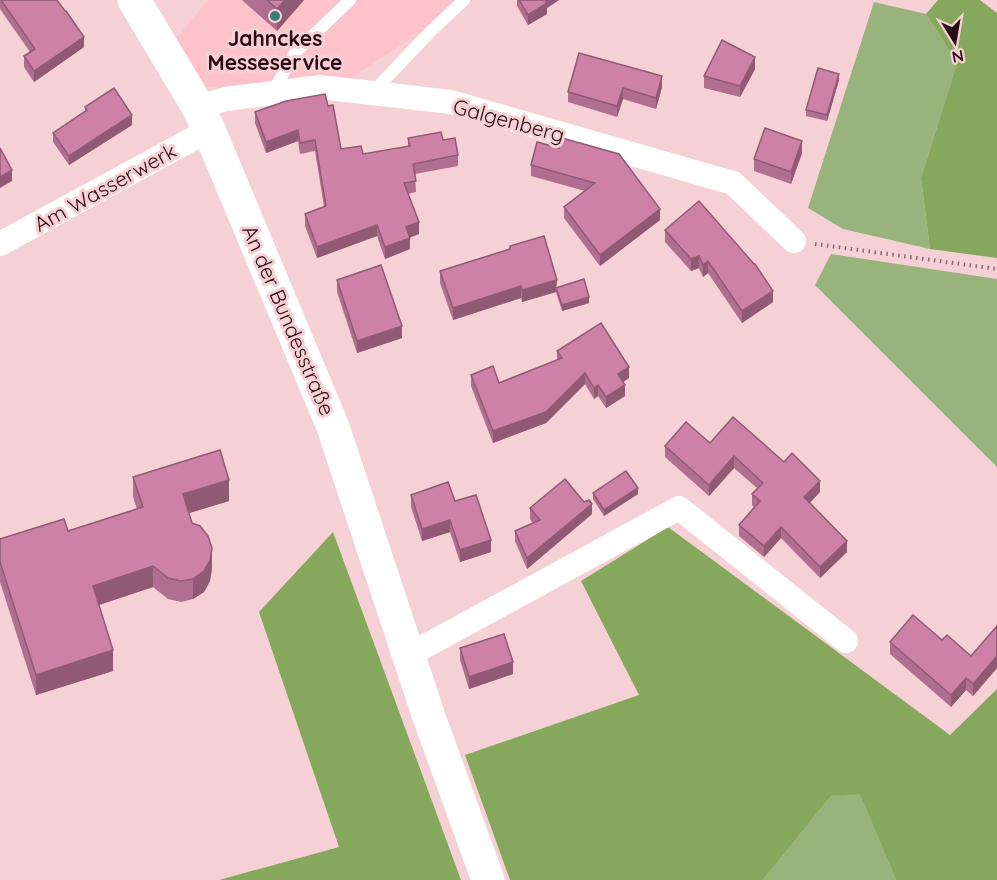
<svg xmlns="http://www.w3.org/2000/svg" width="997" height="880" font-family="Quicksand,sans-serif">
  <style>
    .built { fill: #fdc2ca }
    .green { fill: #99b37c }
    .forest { fill: #86a85d }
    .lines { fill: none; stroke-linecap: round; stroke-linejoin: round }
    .path { stroke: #8a686e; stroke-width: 4; stroke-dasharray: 1.5 4.5; stroke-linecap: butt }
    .service { stroke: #fff; stroke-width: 12 }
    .minor { stroke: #fff; stroke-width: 24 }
    .secondary { stroke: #fff; stroke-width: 33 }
    .wall { fill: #b06f90 }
    .shaded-wall { fill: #905a75 }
    .building { fill: #cd81a7; stroke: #905a75; stroke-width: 1.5 }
    .poi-dot { fill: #367e78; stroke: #f5d0d5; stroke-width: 2 }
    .labels { text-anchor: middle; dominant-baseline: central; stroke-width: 6; stroke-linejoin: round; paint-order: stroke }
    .poi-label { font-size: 21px; font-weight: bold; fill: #2a0a12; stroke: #f5d0d5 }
    .street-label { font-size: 21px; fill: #2a0a12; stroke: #f5d0d5 }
  </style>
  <rect width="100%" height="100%" fill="#f5d0d5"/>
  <polygon class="built" points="208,0 470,0 341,84 318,81 206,87 177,38"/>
  <g class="green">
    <polygon points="874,2 926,14 957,63 921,178 930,249 843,229 808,208"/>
    <polygon points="831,254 997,279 997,467 815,285"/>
    <polygon points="860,793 896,880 763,880 831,796"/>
  </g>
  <g class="forest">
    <polygon points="938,0 980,0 997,13 997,258 930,249 921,178 957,63 926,14"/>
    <polygon points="668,527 950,735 997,689 997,880 896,880 860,794 831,796 763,880 510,880 465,755 639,695 581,581"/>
    <polygon points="333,532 461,880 219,880 339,847 259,612"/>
  </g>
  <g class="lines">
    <polyline class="path" points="815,244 997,269"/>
    <g class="service">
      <polyline points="272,93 295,53 350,0"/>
      <polyline points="372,93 431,31 464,0"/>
    </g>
    <g class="minor">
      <polyline points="198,107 226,99 320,87 451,102 733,183 794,241"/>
      <polyline points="0,244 209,130"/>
      <polyline points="409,655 679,508 846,641"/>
    </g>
    <polyline class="secondary" points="134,0 198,107 209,130 333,427 429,717 488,880"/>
  </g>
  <g class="wall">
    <polygon points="0,0 57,0 84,47 34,82 24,67 24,56 30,52 0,9"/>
    <polygon points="242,0 304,0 277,31"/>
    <polygon points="517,0 559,0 547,8 547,14 528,25 517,6"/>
    <polygon points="579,53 662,87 656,109 623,99 617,117 568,102 568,92"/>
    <polygon points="755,69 740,97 704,88 704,76"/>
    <polygon points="839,80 827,121 806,116 806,110"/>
    <polygon points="328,106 341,149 363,154 408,146 408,138 443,140 458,155 458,166 415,174 416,192 408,194 419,234 410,237 410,249 385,259 377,236 317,258 305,226 305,214 324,207 315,151 300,154 298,141 266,153 255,123 255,112"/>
    <polygon points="85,107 132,125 69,165 53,142 53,133 85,111"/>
    <polygon points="537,142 660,220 600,266 564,218 564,207 585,191 531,176 531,165"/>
    <polygon points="802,153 791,184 754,171 754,159"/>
    <polygon points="665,230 773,302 742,323 708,273 703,277 699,268 691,271 665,242"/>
    <polygon points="510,246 557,288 589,303 562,311 556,292 522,302 521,298 453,320 440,283 440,271 510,249"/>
    <polygon points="337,280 402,338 357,353 337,292"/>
    <polygon points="557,351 629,378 623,382 625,396 606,408 598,396 594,399 585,384 546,423 493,443 471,386 471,375 499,383 557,360"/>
    <polygon points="710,443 784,462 820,492 810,503 847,552 820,578 781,538 764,557 739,536 739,525 754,507 752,505 752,494 757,488 734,468 709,496 665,457 665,446"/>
    <polygon points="133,477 229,501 189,513 192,523 212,568 210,581 204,592 193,599 181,602 168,599 153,587 99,605 113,671 36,695 0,582 0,539 68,531 137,509 133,497"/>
    <polygon points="593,493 638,494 604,516 593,499"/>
    <polygon points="411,495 455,501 491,552 460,562 450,532 422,541 411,507"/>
    <polygon points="530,508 592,514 527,569 515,541 515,531 533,523 530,519"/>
    <polygon points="997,626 997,668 973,696 966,690 951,707 890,654 890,642 942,640 971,656"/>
    <polygon points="460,648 513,674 469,689 460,660"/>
  </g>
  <g class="shaded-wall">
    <polygon points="285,0 304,0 277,31 277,9"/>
    <polygon points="544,0 559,0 547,8 547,14 528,25 528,15"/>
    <polygon points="84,37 84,47 34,82 34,71"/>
    <polygon points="755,57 755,69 740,97 740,86"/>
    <polygon points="839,74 839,80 827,121 827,115"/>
    <polygon points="662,76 662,87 656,109 656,98"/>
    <polygon points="623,88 623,99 617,117 617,106"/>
    <polygon points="132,115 132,125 69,165 69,156"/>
    <polygon points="298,130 298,141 266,153 266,142"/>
    <polygon points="802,141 802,153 791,184 791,172"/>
    <polygon points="12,170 12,181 0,188 0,177"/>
    <polygon points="660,209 660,220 600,266 600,255"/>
    <polygon points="419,222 419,234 406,239 406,227"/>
    <polygon points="377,225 377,236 317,258 317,247"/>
    <polygon points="410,238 410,249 385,259 385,247"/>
    <polygon points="699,256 699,268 691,271 691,259"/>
    <polygon points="708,261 708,273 703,277 703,265"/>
    <polygon points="557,280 556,292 522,302 522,290"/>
    <polygon points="521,286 521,298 453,320 453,308"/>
    <polygon points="773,291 773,302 742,323 742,311"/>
    <polygon points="589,297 589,303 562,311 562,305"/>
    <polygon points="402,326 402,338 357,353 357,341"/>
    <polygon points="629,367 629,378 618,385 618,374"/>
    <polygon points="585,373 585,384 546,423 493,443 493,431"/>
    <polygon points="598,385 598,396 594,399 594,388"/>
    <polygon points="625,385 625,396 606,408 606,397"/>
    <polygon points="734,456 734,468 709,496 709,485"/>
    <polygon points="229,480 229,501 183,515 183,494"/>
    <polygon points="820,481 820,492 804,508 804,497"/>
    <polygon points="638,488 638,494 604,516 604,510"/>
    <polygon points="592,504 592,514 527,569 527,558"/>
    <polygon points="450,520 450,532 422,541 422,529"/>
    <polygon points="781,527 781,538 764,557 764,546"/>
    <polygon points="491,540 491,552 460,562 460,550"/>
    <polygon points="847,541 847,552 820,578 820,567"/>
    <polygon points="212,548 212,568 210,581 204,592 193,599 193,579"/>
    <polygon points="153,566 153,587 93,607 93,586"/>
    <polygon points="113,650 113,671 36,695 36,675"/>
    <polygon points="997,656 997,668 973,696 973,684"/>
    <polygon points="513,662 513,674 469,689 469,677"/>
    <polygon points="966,678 966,690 951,707 951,695"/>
  </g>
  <g class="building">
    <polygon points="1,0 57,0 65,11 66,11 84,37 34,71 24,56 35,49"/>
    <polygon points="267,0 285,0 277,9"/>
    <polygon points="519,0 545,0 547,3 528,15"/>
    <polygon points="722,40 755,57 740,86 704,76"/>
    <polygon points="579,53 662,76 656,98 623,88 617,106 568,92"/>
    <polygon points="818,68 839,74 827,115 806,110"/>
    <polygon points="114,88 132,115 69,156 53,133 87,110 85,107"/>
    <polygon points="325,94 328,106 333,105 341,149 361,146 363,154 410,146 408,138 441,132 443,140 455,138 458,155 413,164 416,181 404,183 419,222 406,227 410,238 385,247 377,225 317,247 305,214 326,206 315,140 300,143 298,130 266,142 255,112 286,101"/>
    <polygon points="765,128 802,141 791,172 754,159"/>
    <polygon points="562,138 619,154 660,209 600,255 564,207 595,183 531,165 537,142 559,148"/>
    <polygon points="0,148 12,170 0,177"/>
    <polygon points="699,201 754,264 755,264 773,291 742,311 708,261 703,265 699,256 691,259 665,230"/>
    <polygon points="544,236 557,280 522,290 521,286 453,308 440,271 510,249 510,246"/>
    <polygon points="381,265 402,326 357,341 337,280"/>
    <polygon points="584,279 589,297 562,305 556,288"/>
    <polygon points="601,323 629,367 618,374 625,385 606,397 598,385 594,388 585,373 546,412 493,431 471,375 493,366 499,383 562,358 557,351"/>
    <polygon points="733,417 784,462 792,453 820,481 804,497 847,541 820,567 781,527 764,546 739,525 760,501 752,494 763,483 734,456 709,485 665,446 686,422 710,443"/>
    <polygon points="220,450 229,480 183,494 192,523 200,526 208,536 212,548 210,560 204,571 193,579 181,581 168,578 153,566 93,586 113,650 36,675 0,562 0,539 64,519 68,531 143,507 133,477"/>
    <polygon points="626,471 638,488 604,510 593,493"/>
    <polygon points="565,479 584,502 589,500 592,504 527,558 515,531 540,520 530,508"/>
    <polygon points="448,482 455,501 476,495 491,540 460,550 450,520 422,529 411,495"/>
    <polygon points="913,615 942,640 947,635 971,656 997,626 997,656 973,684 966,678 951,695 890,642"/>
    <polygon points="504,634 513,662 469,677 460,648"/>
  </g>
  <circle class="poi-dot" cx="275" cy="16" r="6"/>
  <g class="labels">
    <g class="poi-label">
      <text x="275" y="38">Jahnckes<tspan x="275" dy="24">Messeservice</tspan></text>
    </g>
    <g class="street-label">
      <text transform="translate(509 120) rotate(15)">Galgenberg</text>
      <text transform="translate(105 187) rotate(-29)">Am Wasserwerk</text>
      <text transform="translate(289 320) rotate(67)">An der Bundesstraße</text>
    </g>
  </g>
  <g transform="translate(955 42) rotate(169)" stroke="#f5d0d5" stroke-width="4.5" paint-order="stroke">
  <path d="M0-4.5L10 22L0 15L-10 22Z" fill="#2a0a12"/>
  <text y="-9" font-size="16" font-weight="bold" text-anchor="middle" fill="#2a0a12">N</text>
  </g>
</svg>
